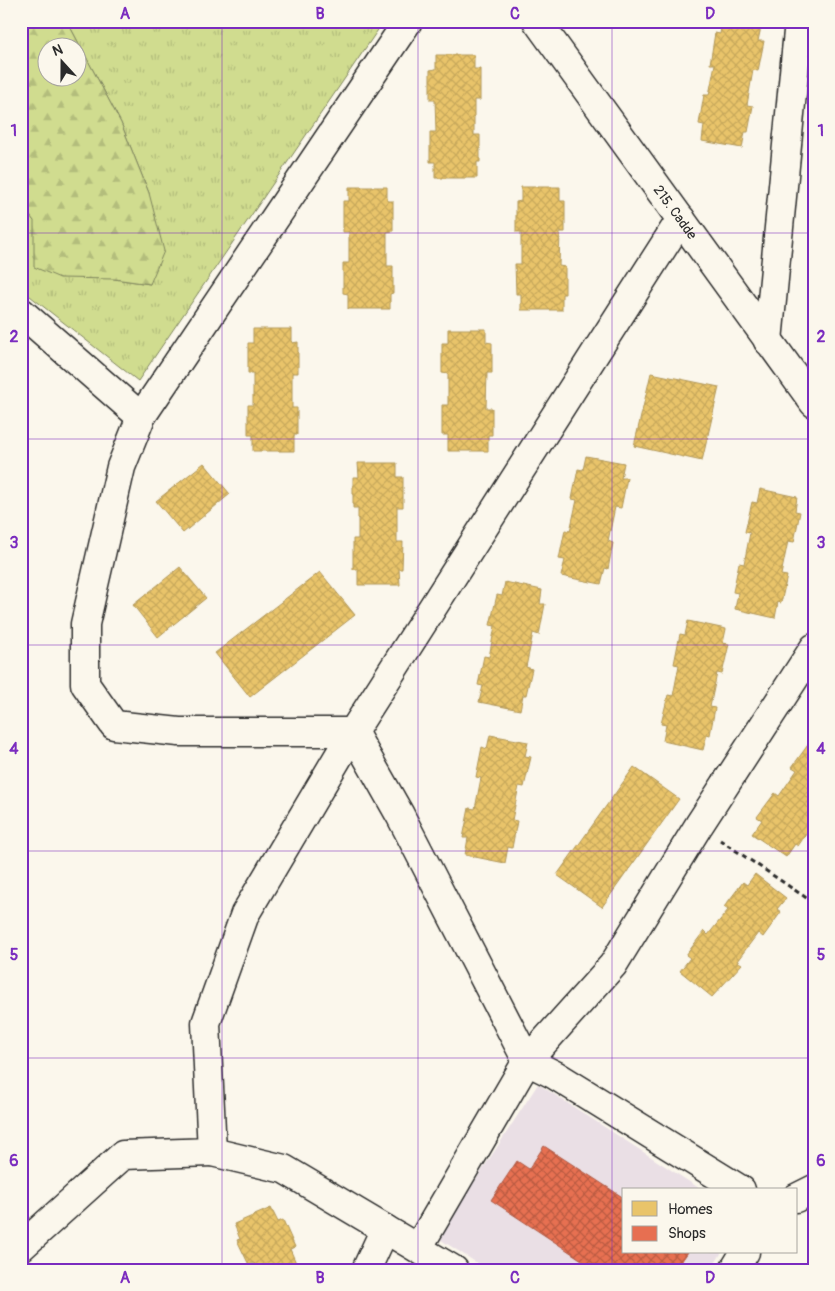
<svg xmlns="http://www.w3.org/2000/svg" width="835" height="1291" font-family="Pangolin,sans-serif">
  <style>
    .built { fill: #eadfe5 }
    .grass { fill: url(#grass-tufts); stroke: #7e845d }
    .forest { fill: url(#forest-firs); stroke: #7e845d; fill-rule: evenodd }
    .homes { fill: url(#homes-cross-hatch); stroke: #b09657 }
    .shops { fill: url(#shops-cross-hatch); stroke: #af5b46 }
    .lines { fill: none; stroke-linecap: round; stroke-linejoin: round }
    .minor-casing { stroke: #2b2b2b; stroke-width: 31 }
    .path { stroke: #2b2b2b; stroke-width: 3; stroke-dasharray: 5 4; stroke-linecap: butt }
    .minor { stroke: #fbf7ec; stroke-width: 28 }
    .grid { fill: none; stroke: #7b2cbf; stroke-width: 1; stroke-opacity: 0.55 }
    .labels { text-anchor: middle; dominant-baseline: central; stroke-width: 5; stroke-linejoin: round; paint-order: stroke }
    .street-label { font-size: 14px; fill: #2b2b2b; stroke: #fbf7ec }
    .neatline { fill: none; stroke: #7b2cbf; stroke-width: 2 }
    .grid-label { font-size: 16px; text-anchor: middle; font-weight: bold; fill: #7b2cbf }
  </style>
  <defs>
    <pattern id="grass-tufts" width="24" height="20" patternUnits="userSpaceOnUse" patternTransform="scale(1.25)"><rect width="24" height="20" fill="#d0dc8f"/><path d="M3 7l-1-3M5 7V3M7 7l1-3M15 17l-1-3M17 17v-4M19 17l1-3" fill="none" stroke="#b3bd7c"/></pattern>
    <pattern id="forest-firs" width="22" height="20" patternUnits="userSpaceOnUse" patternTransform="scale(1.25)"><rect width="22" height="20" fill="#d0dc8f"/><path d="M5 1l3.5 6h-7zM16 11l3.5 6h-7z" fill="#b3bd7c"/></pattern>
    <pattern id="homes-cross-hatch" width="8" height="8" patternUnits="userSpaceOnUse" patternTransform="scale(1.25)"><rect width="8" height="8" fill="#e9c46a"/><path d="M0 0l8 8M0 8l8-8" fill="none" stroke="#c8a95c"/></pattern>
    <pattern id="shops-cross-hatch" width="8" height="8" patternUnits="userSpaceOnUse" patternTransform="scale(1.25)"><rect width="8" height="8" fill="#e76f51"/><path d="M0 0l8 8M0 8l8-8" fill="none" stroke="#bb5b43"/></pattern>
  </defs>
  <rect width="100%" height="100%" fill="#fbf7ec"/>
  <filter id="ink" filterUnits="userSpaceOnUse"><feTurbulence type="fractalNoise" baseFrequency=".02" numOctaves="2"/><feDisplacementMap in="SourceGraphic" scale="10" xChannelSelector="R" yChannelSelector="G"/><feConvolveMatrix kernelMatrix="1 2 1 2 8 2 1 2 1" color-interpolation-filters="sRGB"/></filter>
  <g filter="url(#ink)">
    <polygon class="built" points="538,1084 702,1190 624,1190 624,1252 722,1252 711,1270 488,1270 438,1238"/>
    <polygon class="grass" points="67,21 384,21 138,381 21,289 21,204 34,221 114,279 150,284 149,193 121,123"/>
    <path class="forest" d="M 21,21 L 67,21 L 121,123 L 149,193 L 164,251 L 150,284 L 114,279 L 60,278 L 34,267 L 34,221 L 21,204 ZM 48,48 L 78,48 L 78,78 L 48,78 Z"/>
    <g class="homes">
      <polygon points="722,21 761,27 758,41 764,41 758,71 753,70 747,105 753,106 748,132 745,132 742,148 702,141 704,125 699,124 704,95 709,95 715,64 710,64 715,33 720,34"/>
      <polygon points="436,55 474,55 474,69 480,69 480,100 474,100 474,135 480,135 480,162 477,162 477,178 435,178 435,162 430,162 430,132 436,132 435,100 430,100 430,70 436,69"/>
      <polygon points="349,187 387,187 387,201 393,201 393,231 387,232 387,266 393,266 393,293 390,294 390,309 348,309 348,294 343,293 343,263 349,263 349,232 343,232 343,201 349,201"/>
      <polygon points="521,187 560,187 560,201 565,201 565,232 560,232 559,266 565,267 565,294 562,294 562,310 521,310 521,294 516,294 515,264 521,264 521,232 516,232 516,202 521,201"/>
      <polygon points="253,329 292,329 292,343 298,342 298,373 292,373 292,408 297,408 297,435 294,435 294,451 253,451 253,435 248,435 248,405 253,405 253,373 248,373 248,343 253,343"/>
      <polygon points="448,329 486,329 486,342 492,343 492,373 487,373 486,408 492,408 492,435 488,435 488,451 448,451 448,435 442,435 442,405 448,405 448,374 442,373 442,343 448,343"/>
      <polygon points="651,373 719,387 702,461 634,446"/>
      <polygon points="586,456 624,463 621,478 627,478 621,508 615,507 608,541 613,543 608,569 605,568 601,584 561,576 565,560 559,559 565,530 570,531 577,500 572,499 578,469 583,470"/>
      <polygon points="204,463 230,494 183,533 156,501"/>
      <polygon points="358,463 397,463 397,477 403,477 403,507 397,507 397,542 403,542 402,569 399,569 400,585 358,585 358,569 353,569 353,539 358,539 358,508 353,508 353,477 359,477"/>
      <polygon points="760,489 797,497 795,511 800,512 794,542 788,541 781,575 787,576 781,603 778,602 775,618 735,609 738,593 733,592 739,563 744,564 750,533 745,532 752,502 757,503"/>
      <polygon points="180,567 206,598 158,637 133,605"/>
      <polygon points="320,572 355,615 250,697 215,653"/>
      <polygon points="505,582 542,590 540,604 545,604 539,635 533,633 526,667 532,669 526,695 523,695 520,710 479,702 483,686 478,685 484,656 489,657 495,626 490,625 497,595 502,596"/>
      <polygon points="688,621 726,629 723,643 729,644 722,674 717,673 710,707 715,708 710,735 707,734 703,750 663,741 666,725 661,724 668,695 673,696 679,665 674,664 680,634 685,635"/>
      <polygon points="490,735 528,742 525,756 531,757 524,787 519,786 512,820 517,821 512,848 508,847 505,863 465,855 468,838 463,838 469,808 475,809 481,778 476,777 482,747 487,749"/>
      <polygon points="810,742 814,744 814,813 809,820 813,824 798,846 795,844 786,857 752,834 762,820 757,817 775,793 779,796 797,770 792,767"/>
      <polygon points="634,767 679,799 602,907 557,875"/>
      <polygon points="755,874 786,898 777,909 781,912 763,937 758,933 737,961 742,964 712,997 680,971 690,958 686,955 704,931 708,935 728,910 724,907 743,882 747,885"/>
      <polygon points="271,1208 278,1222 283,1220 295,1247 290,1249 299,1270 257,1270 254,1263 249,1265 237,1240 240,1239 234,1224"/>
    </g>
    <polygon class="shops" points="544,1146 624,1198 624,1252 688,1252 679,1265 685,1270 597,1270 491,1200 517,1161 529,1169"/>
    <g class="lines">
      <defs>
        <g id="minor">
          <path id="s1" d="M 537,21 L 814,403"/>
          <polyline points="21,312 141,417 408,21"/>
          <polyline points="768,341 799,21"/>
          <polyline points="141,417 121,467 85,624 85,684 114,725 179,732 353,732 681,219"/>
          <polyline points="212,1152 284,1169 454,1270"/>
          <polyline points="796,1198 814,1189"/>
          <polyline points="21,1247 123,1155 212,1152 206,1023 245,914 353,732 400,815 527,1061 613,965 699,825 814,648"/>
          <polyline points="418,1248 527,1061 555,1075 741,1190"/>
          <polyline points="366,1270 385,1229"/>
          <polyline points="734,1270 745,1252"/>
        </g>
      </defs>
      <use href="#minor" class="minor-casing"/>
      <polyline class="path" points="720,840 814,903"/>
      <use href="#minor" class="minor"/>
    </g>
  </g>
  <path class="grid" d="M 222,21 L 222,1270M 418,21 L 418,1270M 612,21 L 612,1270M 21,233 L 814,233M 21,439 L 814,439M 21,645 L 814,645M 21,851 L 814,851M 21,1058 L 814,1058"/>
  <g class="labels">
    <g class="street-label">
      <text stroke="none"><textPath href="#s1" startOffset="236">215. Cadde</textPath></text>
    </g>
  </g>
  <rect width="835" height="1291" fill="none" stroke="#fbf7ec" stroke-width="55"/>
  <rect x="622" y="1188" width="175" height="65" fill="#fbf7ec" stroke="#a8a59f"/>
  <rect x="632" y="1201" width="25" height="15" fill="#e9c46a" stroke="#a8a59f"/>
  <text x="668" y="1214" font-size="15" fill="#2b2b2b">Homes</text>
  <rect x="632" y="1226" width="25" height="15" fill="#e76f51" stroke="#a8a59f"/>
  <text x="668" y="1238" font-size="15" fill="#2b2b2b">Shops</text>
  <g transform="translate(62 62) rotate(339)"><circle r="24" fill="#fbf7ec" stroke="#a8a59f"/>
  <path d="M0-4L9 19L0 12L-9 19Z" fill="#2b2b2b"/>
  <text y="-8" font-size="14" font-weight="bold" text-anchor="middle" fill="#2b2b2b">N</text>
  </g>
  <rect x="28" y="28" width="780" height="1236" class="neatline"/>
  <g class="grid-label">
    <text x="125" y="19">A</text>
    <text x="320" y="19">B</text>
    <text x="515" y="19">C</text>
    <text x="710" y="19">D</text>
    <text x="14" y="136">1</text>
    <text x="821" y="136">1</text>
    <text x="14" y="342">2</text>
    <text x="821" y="342">2</text>
    <text x="14" y="548">3</text>
    <text x="821" y="548">3</text>
    <text x="14" y="754">4</text>
    <text x="821" y="754">4</text>
    <text x="14" y="960">5</text>
    <text x="821" y="960">5</text>
    <text x="14" y="1166">6</text>
    <text x="821" y="1166">6</text>
    <text x="125" y="1283">A</text>
    <text x="320" y="1283">B</text>
    <text x="515" y="1283">C</text>
    <text x="710" y="1283">D</text>
  </g>
</svg>
